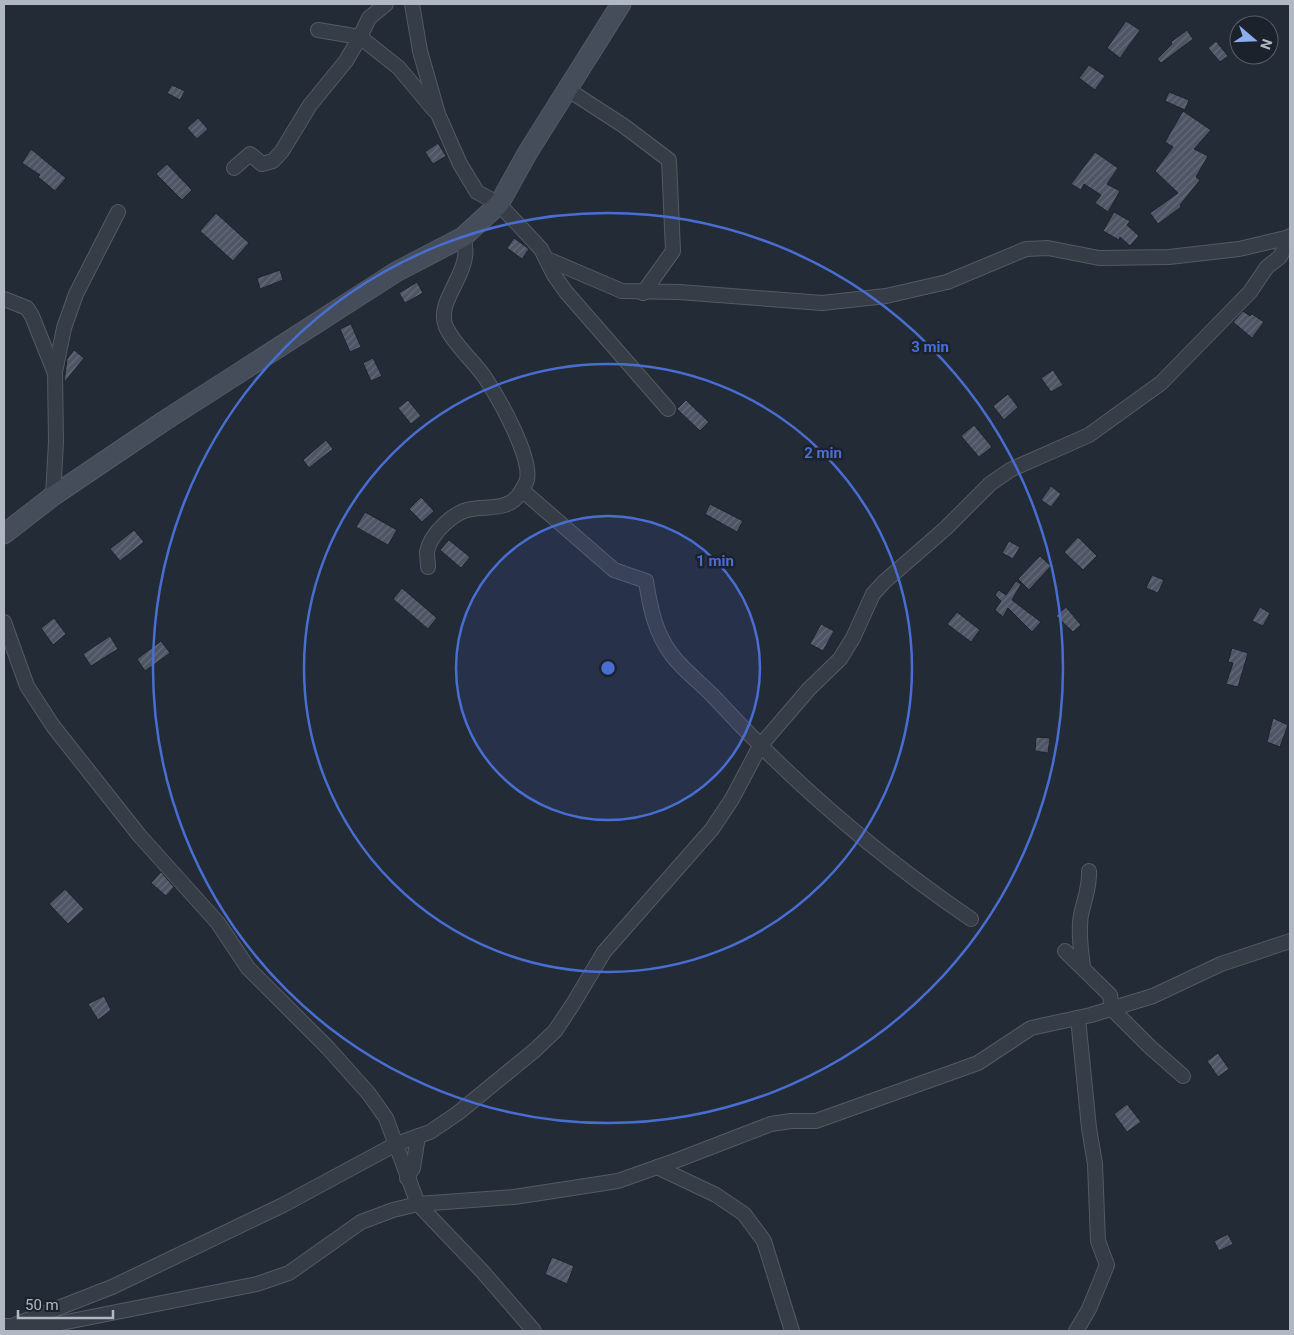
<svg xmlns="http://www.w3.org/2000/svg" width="1294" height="1335" font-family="Roboto,sans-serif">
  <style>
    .building { fill: url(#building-hatch); stroke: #1e242e }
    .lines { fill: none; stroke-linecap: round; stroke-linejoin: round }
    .minor-casing { stroke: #545a65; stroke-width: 16 }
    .secondary-casing { stroke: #545a65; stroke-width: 21 }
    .minor { stroke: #373d47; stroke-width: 14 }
    .secondary { stroke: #454c5a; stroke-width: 19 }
    .ring { fill: none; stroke: #496ed2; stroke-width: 2.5 }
    .centre { fill: #496ed2; stroke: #1c222c; stroke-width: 2.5 }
    .ring-label { font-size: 15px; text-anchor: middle; font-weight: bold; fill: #496ed2; stroke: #1c222c; stroke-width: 5; stroke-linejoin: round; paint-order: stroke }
  </style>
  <defs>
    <pattern id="building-hatch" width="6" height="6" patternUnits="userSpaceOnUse" patternTransform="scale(1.25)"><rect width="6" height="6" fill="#4e5564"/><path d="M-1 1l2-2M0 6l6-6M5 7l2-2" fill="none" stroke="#656b79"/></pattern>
  </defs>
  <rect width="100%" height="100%" fill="#232b37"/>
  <g class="building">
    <polygon points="1126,21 1140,30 1120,58 1107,48"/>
    <polygon points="1187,30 1193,39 1161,63 1157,59 1172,44 1171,42"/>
    <polygon points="1216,41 1228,56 1220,62 1208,48"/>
    <polygon points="1089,65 1105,76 1095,90 1079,78"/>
    <polygon points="172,85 185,91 180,100 167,93"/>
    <polygon points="1169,92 1189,100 1185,110 1165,101"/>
    <polygon points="1183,111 1211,130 1194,149 1208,156 1196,177 1200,180 1180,205 1181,207 1158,224 1150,213 1178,193 1155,171 1173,147 1165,142"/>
    <polygon points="198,118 208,129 197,139 187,128"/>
    <polygon points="438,143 446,156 433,164 425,152"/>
    <polygon points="31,149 66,178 55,191 38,177 40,175 22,163"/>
    <polygon points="1095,152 1118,168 1107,184 1120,191 1108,212 1095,203 1101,195 1084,184 1081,190 1071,184"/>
    <polygon points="167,164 192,190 182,200 156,174"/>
    <polygon points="1114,212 1130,221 1127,225 1139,236 1130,246 1120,237 1119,240 1103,231"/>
    <polygon points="216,213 249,243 233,261 200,231"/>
    <polygon points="514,238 529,249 522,259 507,248"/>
    <polygon points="280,270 283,280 260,289 257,278"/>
    <polygon points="417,282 423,293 405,303 399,293"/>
    <polygon points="1243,311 1250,316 1252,314 1264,322 1252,338 1233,322"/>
    <polygon points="351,324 361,347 350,352 340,329"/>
    <polygon points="74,350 84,358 64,383 67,359"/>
    <polygon points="373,358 382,376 371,381 363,363"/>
    <polygon points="1053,370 1063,385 1051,392 1041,378"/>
    <polygon points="1008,394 1018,407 1004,420 993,406"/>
    <polygon points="408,400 421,416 411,424 398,408"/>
    <polygon points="686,400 709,422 700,431 677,409"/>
    <polygon points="974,425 992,447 979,457 961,436"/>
    <polygon points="326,440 333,449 309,468 303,460"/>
    <polygon points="1051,486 1061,494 1051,507 1041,500"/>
    <polygon points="421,497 434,511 422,522 409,509"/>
    <polygon points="710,504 743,521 737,532 705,514"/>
    <polygon points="365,512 397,530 388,545 356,527"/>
    <polygon points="134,530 144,542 120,561 110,549"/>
    <polygon points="1078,537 1097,556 1083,570 1064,552"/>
    <polygon points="449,540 470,557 461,568 440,550"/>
    <polygon points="1009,541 1020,547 1013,559 1002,553"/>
    <polygon points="1040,556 1051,566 1029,590 1018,579"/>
    <polygon points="1152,575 1164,580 1158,593 1146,588"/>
    <polygon points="1016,581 1021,584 1012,600 1041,622 1032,632 1008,608 1003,617 995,610 1001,601 995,595 999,590 1006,595"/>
    <polygon points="402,588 437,618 428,629 393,599"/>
    <polygon points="1066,607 1081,625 1073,632 1056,616"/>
    <polygon points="1260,607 1270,613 1263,626 1252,621"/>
    <polygon points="957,612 980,630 971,642 947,624"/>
    <polygon points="54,618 66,634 53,645 41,628"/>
    <polygon points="821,624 834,631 823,651 810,644"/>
    <polygon points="110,636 118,649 91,666 83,654"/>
    <polygon points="161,641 170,653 145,671 137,659"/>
    <polygon points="1232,648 1248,653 1238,687 1226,684 1233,663 1228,662"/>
    <polygon points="1273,718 1288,725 1280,747 1267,742"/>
    <polygon points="1036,737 1050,738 1048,753 1035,751"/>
    <polygon points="161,872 174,887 166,896 151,883"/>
    <polygon points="65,889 84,909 68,924 49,904"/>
    <polygon points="104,996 111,1010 98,1020 88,1004"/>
    <polygon points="1218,1053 1229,1069 1218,1077 1207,1061"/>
    <polygon points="1127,1104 1141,1122 1127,1132 1114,1114"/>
    <polygon points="1228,1234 1233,1244 1219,1251 1214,1241"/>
    <polygon points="552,1257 574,1266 567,1284 545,1274"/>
  </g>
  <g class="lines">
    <defs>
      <g id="minor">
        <polyline points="412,4 420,51 438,114 460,164 477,192 499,204 541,249 554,275 566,292 668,409"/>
        <polyline points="318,30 360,37 369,18 386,4"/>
        <polyline points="567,89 624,126 669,160 673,251 643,293"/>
        <polyline points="234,168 250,154 262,164 273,161 282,151 310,105 346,61 360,37 399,68 434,110"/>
        <polyline points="547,259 622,291 679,292 822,303 886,296 947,282 1026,249 1048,248 1099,258 1169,257 1239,249 1290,237"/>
        <polyline points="4,299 27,308 32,316 54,371"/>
        <path d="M 522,490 L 614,570 L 646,581 C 650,607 655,633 672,655 C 684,671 702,684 715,698 C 792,782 877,855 971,919"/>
        <polyline points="53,496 56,442 55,372 64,328 76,294 118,212"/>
        <path d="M 428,567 C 428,562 427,557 427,552 C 430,534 454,511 472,509 C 491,506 511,511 522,490 C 523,488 526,483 527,480 C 532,457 499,399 486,379 C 475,362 454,345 446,327 C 434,299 476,271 463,237"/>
        <polyline points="4,622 27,686 53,726 139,835 218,923 248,968 328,1048 369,1094 386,1118 418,1204 482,1271 534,1331"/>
        <polyline points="1065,951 1110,995 1112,1009 1150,1047 1183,1076"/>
        <path d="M 1083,967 C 1081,950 1078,932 1081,915 C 1084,900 1090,887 1089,871"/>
        <polyline points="657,1167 716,1195 744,1214 764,1241 792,1331"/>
        <polyline points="407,1178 413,1168 418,1136"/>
        <polyline points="4,1326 12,1326 112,1287 283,1205 396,1144 430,1132 458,1113 535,1050 555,1031 573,1004 604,952 712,829 732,799 760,746 809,689 840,659 853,638 873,594 884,582 946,528 990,484 1010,470 1089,435 1161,383 1250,292 1267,267 1280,257 1290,236"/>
        <polyline points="14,1326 36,1328 257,1284 289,1273 361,1222 393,1210 418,1204 514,1197 618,1181 680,1159 771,1124 791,1121 816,1121 978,1063 1031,1028 1091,1015 1153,996 1221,964 1290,941"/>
        <polyline points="1076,1331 1089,1309 1107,1265 1098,1241 1095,1164 1089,1128 1078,1018"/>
      </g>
      <polyline id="secondary" points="4,534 53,496 164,421 396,272 463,237 499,204 528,152 621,4"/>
    </defs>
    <use href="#minor" class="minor-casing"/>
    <use href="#secondary" class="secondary-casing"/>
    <use href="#minor" class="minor"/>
    <use href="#secondary" class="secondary"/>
  </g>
  <circle cx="608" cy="668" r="152" fill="#496ed2" fill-opacity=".12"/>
  <g class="ring">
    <circle cx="608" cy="668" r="152"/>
    <circle cx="608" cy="668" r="304"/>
    <circle cx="608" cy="668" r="455"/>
  </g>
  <circle cx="608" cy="668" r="8" class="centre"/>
  <g class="ring-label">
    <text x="930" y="352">3 min</text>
    <text x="823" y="458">2 min</text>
    <text x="715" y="566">1 min</text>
  </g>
  <rect width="1294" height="1335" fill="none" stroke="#b1b7c3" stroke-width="10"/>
  <g transform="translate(1254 40) rotate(109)"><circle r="24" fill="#1c222c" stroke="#585e68"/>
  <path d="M0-4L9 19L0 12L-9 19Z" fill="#8eadec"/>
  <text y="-8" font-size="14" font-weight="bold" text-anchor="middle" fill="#b1b7c3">N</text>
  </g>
  <path d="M18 1310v8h95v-8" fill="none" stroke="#b1b7c3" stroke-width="2.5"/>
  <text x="25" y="1310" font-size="15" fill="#b1b7c3" stroke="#1c222c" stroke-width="4" paint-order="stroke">50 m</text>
</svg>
